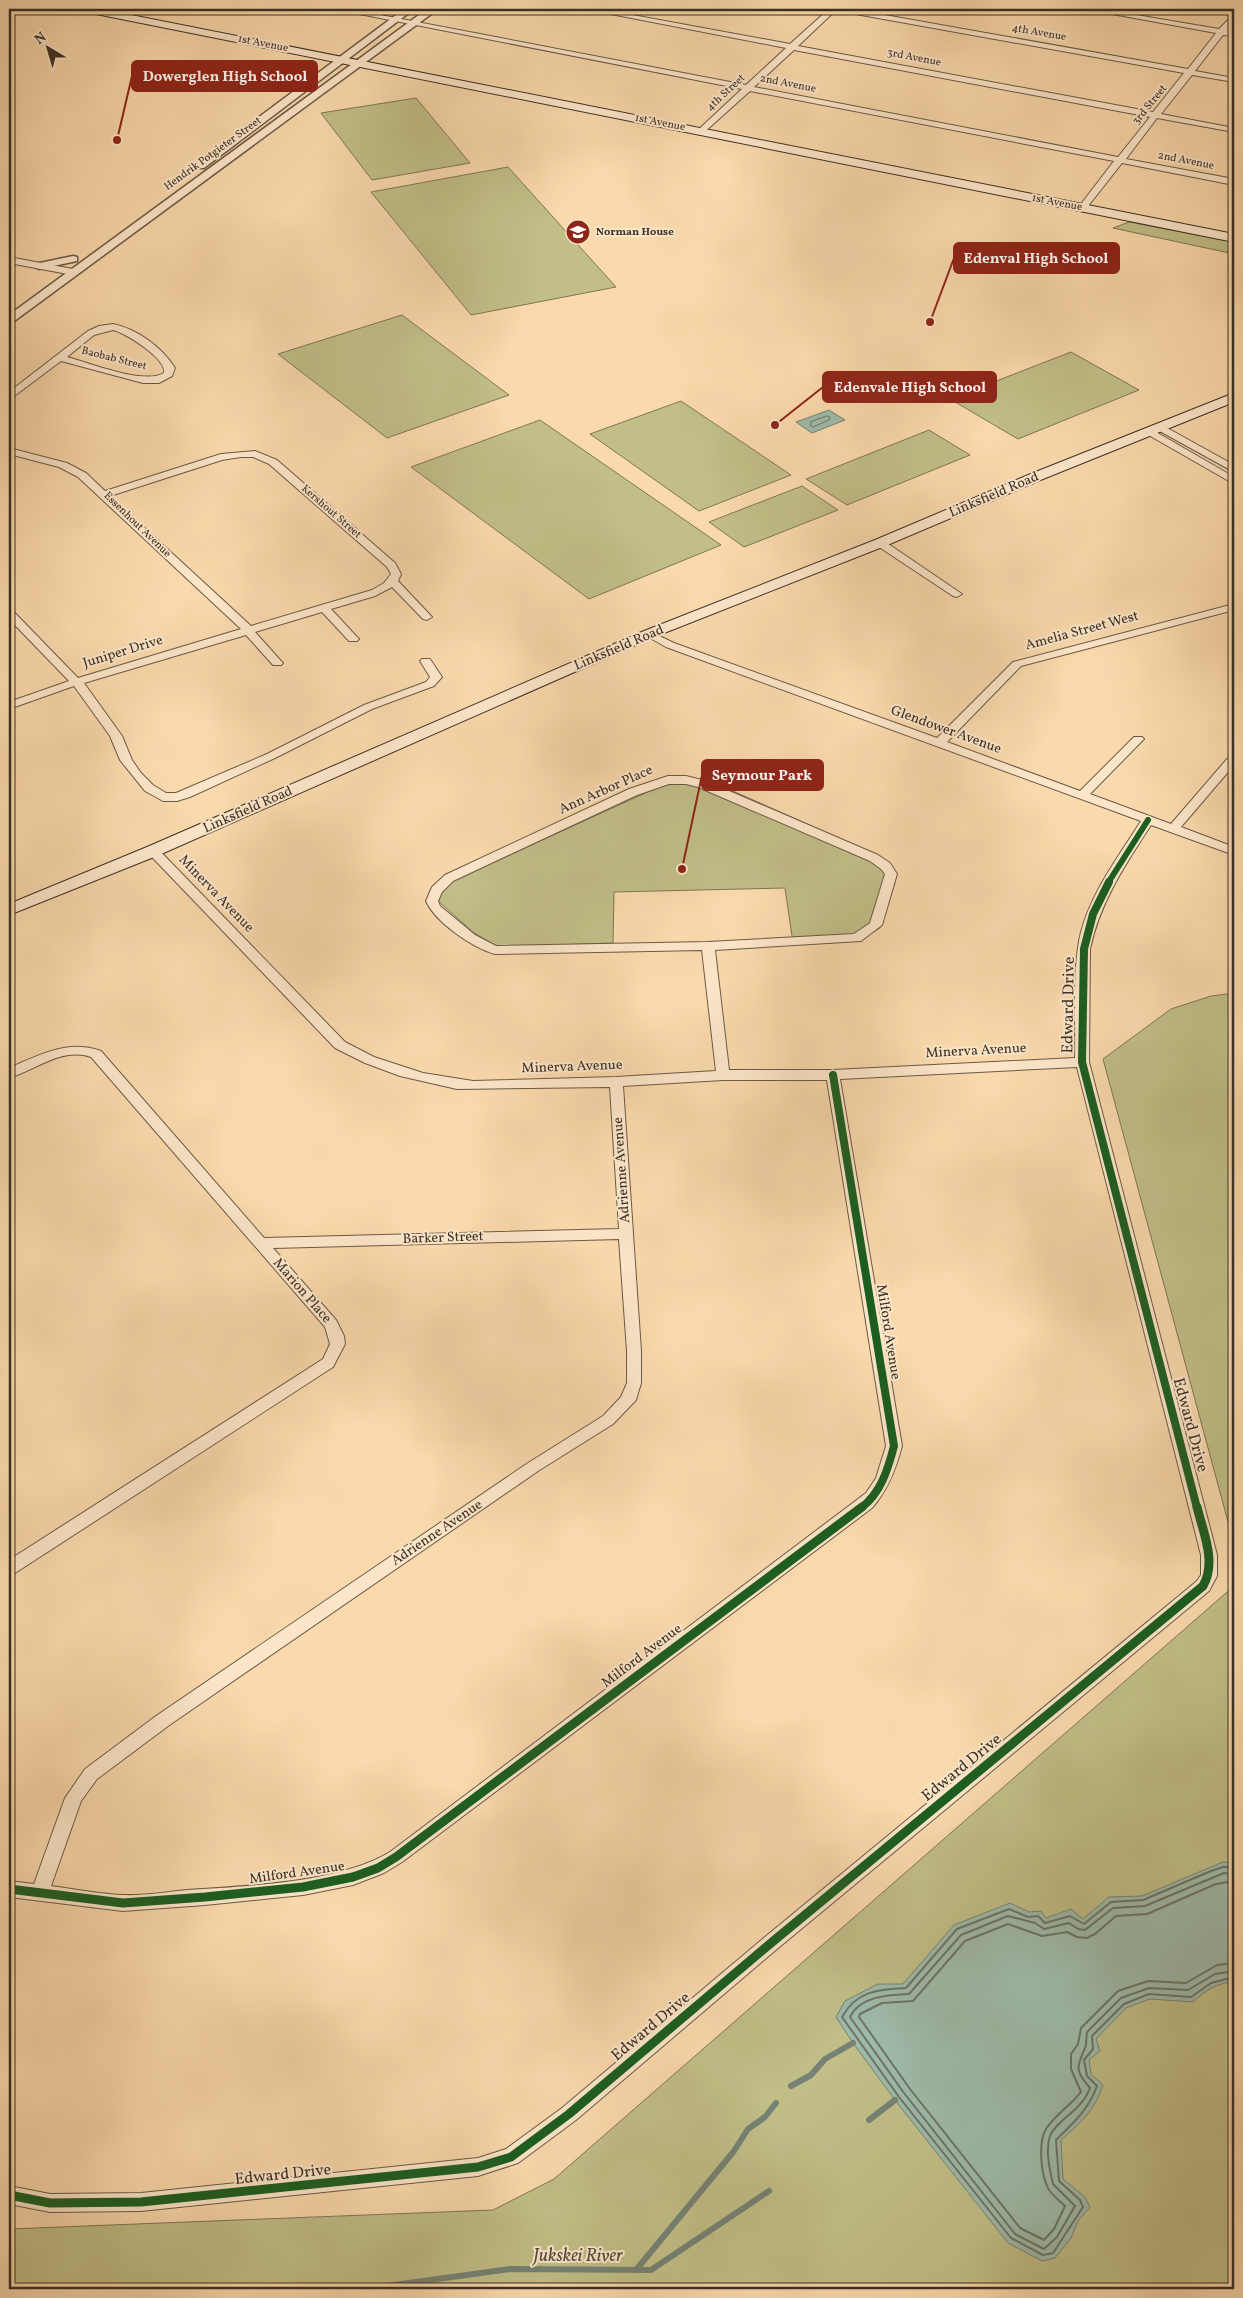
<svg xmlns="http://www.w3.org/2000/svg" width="1243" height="2298" font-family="Vollkorn,serif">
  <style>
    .green { fill: #c1be87; stroke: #7e7656 }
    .water { fill: #9ebaa9; stroke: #768275 }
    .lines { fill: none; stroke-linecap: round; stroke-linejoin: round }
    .shore-far1 { stroke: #6c7468; stroke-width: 1 }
    .shore { stroke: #6c7468; stroke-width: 2 }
    .stream { stroke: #768275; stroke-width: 6 }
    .minor-casing { stroke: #6a5a48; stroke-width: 2 }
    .tertiary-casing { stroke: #6a5a48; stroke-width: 3 }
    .secondary-casing { stroke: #3a2f26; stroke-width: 2 }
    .minor { fill: #fce6c9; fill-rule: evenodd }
    .tertiary { fill: #fce6c9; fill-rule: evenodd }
    .secondary { fill: #fce6c9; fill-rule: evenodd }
    .cycleway-far2-casing { stroke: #fce6c9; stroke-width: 9 }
    .cycleway-far1-casing { stroke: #fce6c9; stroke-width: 11 }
    .cycleway-casing { stroke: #fce6c9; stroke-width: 12 }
    .cycleway-far2 { stroke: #1b5e20; stroke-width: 6 }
    .cycleway-far1 { stroke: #1b5e20; stroke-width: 8 }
    .cycleway { stroke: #1b5e20; stroke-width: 9 }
    .labels { text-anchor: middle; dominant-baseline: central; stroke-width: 4; stroke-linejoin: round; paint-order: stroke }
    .far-street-label { font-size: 11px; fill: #3a2f26; stroke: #fce6c9 }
    .far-poi-label { font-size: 11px; font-weight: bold; fill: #3a2f26; stroke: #fce6c9; text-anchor: start }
    .street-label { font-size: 14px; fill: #3a2f26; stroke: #fce6c9 }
    .near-street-label { font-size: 16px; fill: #3a2f26; stroke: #fce6c9 }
    .near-water-label { font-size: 18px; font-style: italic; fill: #4e4b40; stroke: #fce6c9 }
    .leader { fill: none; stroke: #8f2418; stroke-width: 2 }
    .callout-dot { fill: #8f2418; stroke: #fce6c9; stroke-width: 2 }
    .callout { fill: #8f2418; stroke: #8f2418; stroke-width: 2 }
    .callout-label { font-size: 15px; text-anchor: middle; font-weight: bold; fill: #fff }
  </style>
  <rect width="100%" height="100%" fill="#fad9ac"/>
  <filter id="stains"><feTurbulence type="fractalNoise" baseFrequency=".004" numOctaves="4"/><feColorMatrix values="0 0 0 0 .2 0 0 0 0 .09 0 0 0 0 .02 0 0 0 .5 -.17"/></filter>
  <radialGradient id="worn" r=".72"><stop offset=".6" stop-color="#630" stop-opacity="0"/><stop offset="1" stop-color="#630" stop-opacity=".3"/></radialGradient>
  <g class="green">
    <polygon points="416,98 470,163 372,180 321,113"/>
    <polygon points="508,167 616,287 471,315 371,192"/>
    <polygon points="1129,222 1234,242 1234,254 1113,228"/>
    <polygon points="402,315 509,395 387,438 278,354"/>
    <polygon points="1071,352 1139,390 1018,439 950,399"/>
    <polygon points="681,401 791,475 699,511 590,434"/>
    <polygon points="540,420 721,545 589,599 411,467"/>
    <polygon points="929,430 970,455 847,505 806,479"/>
    <polygon points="802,486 838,510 744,547 709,522"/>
    <polygon points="672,781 710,781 880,856 895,883 880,928 856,941 793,943 785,888 614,892 613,943 498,947 474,933 437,900 445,884"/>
    <polygon points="1234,993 1234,1544 1103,1059 1171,1009 1211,996"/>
    <polygon points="1234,1578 1234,2289 9,2289 9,2229 493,2210 554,2179 1234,1586"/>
  </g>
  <g class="water">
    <polygon points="829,410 845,420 812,433 796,422"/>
    <path d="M 1223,1862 L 1234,1863 L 1234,1982 C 1219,1982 1204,1991 1193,2002 L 1150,1999 L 1126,2008 L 1096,2039 L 1100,2051 L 1089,2060 L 1091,2074 L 1103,2085 C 1094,2112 1081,2122 1061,2140 L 1063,2179 L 1085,2197 L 1090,2207 L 1078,2221 L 1071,2238 L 1055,2258 L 1042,2261 L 1008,2243 L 895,2100 L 853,2043 L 836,2017 L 845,2001 L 878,1984 L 903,1984 L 954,1925 L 1010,1903 L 1029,1912 L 1041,1911 L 1046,1918 L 1071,1909 L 1083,1919 L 1109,1897 L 1142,1896 Z"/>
  </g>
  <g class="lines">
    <polygon class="shore-far1" points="827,416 830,417 829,420 813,427 810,425 811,422"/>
    <g class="shore">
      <path d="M 1234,1867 L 1223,1867 L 1211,1871 L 1143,1900 L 1111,1902 L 1084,1924 L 1070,1916 L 1045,1923 L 1038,1916 L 1028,1917 L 1009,1909 L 957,1929 L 906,1988 C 879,1989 856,1991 842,2017 L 899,2097 L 1011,2238 L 1043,2255 L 1053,2253 L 1083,2207 L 1080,2200 L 1059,2181 L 1056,2140 C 1073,2123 1089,2109 1097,2086 L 1087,2076 L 1084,2060 L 1093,2049 L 1092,2036 L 1124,2004 L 1149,1994 L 1191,1997 L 1211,1983 L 1234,1977"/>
      <path d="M 1234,1874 L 1224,1873 L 1145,1906 L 1113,1908 L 1085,1930 L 1078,1929 L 1069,1923 L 1044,1929 L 1035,1923 L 1008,1916 L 961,1935 L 909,1994 C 888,1995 860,1996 850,2017 L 904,2093 L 1015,2234 L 1044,2249 L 1057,2237 L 1075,2206 L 1053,2184 C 1050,2171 1045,2150 1050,2136 C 1056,2120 1081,2112 1090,2088 C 1074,2070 1077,2067 1085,2048 C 1087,2044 1086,2037 1087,2032 L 1121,1998 L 1149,1988 L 1188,1990 L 1215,1974 L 1234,1971"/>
      <path d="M 1234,1881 L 1216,1884 L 1147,1914 L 1116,1916 L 1095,1934 L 1087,1938 L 1077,1937 L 1067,1932 L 1042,1936 L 1008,1924 L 965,1941 L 913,2001 L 882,2003 L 860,2014 L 859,2017 L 910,2089 L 1020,2228 L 1044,2240 L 1054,2229 L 1065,2206 C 1059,2200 1050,2194 1047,2186 C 1041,2172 1038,2142 1046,2129 C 1055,2115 1071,2105 1081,2092 L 1071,2069 L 1071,2054 L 1078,2044 L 1081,2028 L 1118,1991 L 1148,1981 L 1186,1983 L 1217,1965 L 1234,1963"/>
    </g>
    <g class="stream">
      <polyline points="791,2086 811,2075 825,2059 853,2043"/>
      <polyline points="869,2120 895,2100"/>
      <polyline points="636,2270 734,2151 748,2129 765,2117 776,2103"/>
      <polyline points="365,2289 510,2269 651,2270 769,2191"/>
    </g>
    <defs>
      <g id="minor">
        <path d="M 334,9 L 349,9 L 746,85 L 786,48 L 585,9 L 600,9 L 790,44 L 829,9 L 851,9 L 1188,69 L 1216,33 L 1085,9 L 1101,9 L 1219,29 L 1234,14 L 1234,21 L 1227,30 L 1234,32 L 1234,36 L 1223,35 L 1195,71 L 1234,78 L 1234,82 L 1192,75 L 1161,114 L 1234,128 L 1234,132 L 1157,118 L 1126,159 L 1234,179 L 1234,185 L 1122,163 L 1085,210 L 1082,211 L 1078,208 L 1114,161 L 750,91 L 701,135 L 698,134 L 698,130 L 742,89 ZM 836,10 L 839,11 L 1184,73 L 1153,112 L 798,46 ZM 794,50 L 1150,117 L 1118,157 L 754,87 Z"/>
        <polygon points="9,257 73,269 78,272 73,275 9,263"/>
        <path d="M 113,324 C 137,329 162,347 175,368 L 172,376 L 159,383 L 143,383 L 61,361 L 9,400 L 9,392 L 88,331 L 99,326 ZM 113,330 C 126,333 167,359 164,373 C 144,385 90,363 67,357 L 94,335 Z"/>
        <polygon points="1160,424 1234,465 1234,472 1156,429 1155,427"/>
        <polygon points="1149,428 1234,477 1234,484 1145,433 1145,429"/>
        <path d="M 9,448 L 67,463 L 86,473 L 105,491 L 221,454 L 255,451 L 277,460 L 395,563 L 401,574 L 398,581 L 432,617 L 427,620 L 423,619 L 392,587 L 375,596 L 331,609 L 357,637 L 359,639 L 357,641 L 349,641 L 322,612 L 255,632 L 281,661 L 283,663 L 281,665 L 273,665 L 246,635 L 84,683 L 122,736 L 132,760 L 141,773 L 153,785 L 166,793 L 176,793 L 267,754 L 364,705 L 426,682 L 430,677 L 420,661 L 422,659 L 430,659 L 442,677 L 434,686 L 372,709 L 275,758 L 190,797 L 177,801 L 163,801 L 145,791 L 120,760 L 110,736 L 74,686 L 9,709 L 9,702 L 69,681 L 9,619 L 9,610 L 13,611 L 78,678 L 241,629 L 78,477 L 59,467 L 9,454 ZM 241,457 L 253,457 L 269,464 L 387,567 L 391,574 L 384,583 L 372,590 L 251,626 L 110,496 L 222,460 Z"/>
        <polygon points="880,540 884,541 962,594 957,597 953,596 876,545 876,541"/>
        <path d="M 1234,604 L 1234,610 L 1021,666 L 947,742 L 1080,791 L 1134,737 L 1142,737 L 1144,739 L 1142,741 L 1090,794 L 1171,824 L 1227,759 L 1234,758 L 1234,765 L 1181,827 L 1234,847 L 1234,855 L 1151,825 C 1125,865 1100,902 1090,949 L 1089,1062 L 1217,1555 L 1217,1576 L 1209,1591 L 777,1949 L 576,2120 L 518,2163 L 478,2176 L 141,2211 L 50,2212 L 9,2204 L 9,2186 L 50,2194 L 141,2193 L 478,2158 L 506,2149 L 562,2108 L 765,1937 L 1197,1581 L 1201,1575 L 1201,1555 L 1077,1067 L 840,1079 L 902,1446 C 896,1469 888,1490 872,1508 L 402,1862 L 384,1873 L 353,1885 L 303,1895 L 205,1905 L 123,1911 L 9,1897 L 9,1881 L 34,1884 L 65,1798 L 85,1769 L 156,1716 L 528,1463 L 603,1416 L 621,1397 L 627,1383 L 627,1351 L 619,1239 L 273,1248 L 336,1320 L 344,1336 L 345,1344 L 333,1367 L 15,1573 L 9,1574 L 9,1560 L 323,1359 L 330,1344 L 325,1327 L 91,1057 C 61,1047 36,1070 9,1078 L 9,1068 C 40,1055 67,1039 101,1051 L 264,1238 L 619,1229 L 610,1087 L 457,1089 L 400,1076 L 365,1063 L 335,1048 L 149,854 L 147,851 L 149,848 L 157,848 L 345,1042 L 374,1057 L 423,1073 L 473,1081 L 616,1077 L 716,1071 L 702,950 L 495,954 C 473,948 435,922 426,901 L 432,887 L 445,875 L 629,789 L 668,776 L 686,776 L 706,781 L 878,855 L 890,863 L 897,874 L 882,925 L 861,941 L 715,950 L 729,1070 L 833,1070 L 1075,1058 C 1076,1021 1072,967 1081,932 C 1092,891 1119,856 1141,821 L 666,647 L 643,634 L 649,631 L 674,643 L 937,738 L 1013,662 ZM 669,784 L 686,784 L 698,787 L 870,861 L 881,869 L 885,874 L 870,923 L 854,934 L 708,942 L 496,946 L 475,935 L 440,906 L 438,901 L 442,892 L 453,881 L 637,795 ZM 723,1080 L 827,1080 L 886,1446 L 876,1478 L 866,1493 L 390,1852 C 338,1883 248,1886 187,1890 C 166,1892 143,1896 122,1895 C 99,1894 74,1889 51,1886 L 81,1801 L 97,1779 L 168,1726 L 538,1471 L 613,1424 L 636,1400 L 641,1383 L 641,1351 L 623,1086 Z"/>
      </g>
      <g id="tertiary">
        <polygon points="404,9 414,9 204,168 196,168 196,164"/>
        <polygon points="427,9 438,9 13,322 9,323 9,315"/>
        <polygon points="73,256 77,257 77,261 39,269 34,266 35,264"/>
      </g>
      <g id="secondary">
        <polygon points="81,9 101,9 1234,234 1234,242 86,12"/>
        <polygon points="1234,393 1234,402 1043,479 885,546 654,637 159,855 9,915 9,904 147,847 644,631 875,540 1033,473"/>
      </g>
    </defs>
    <use href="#minor" class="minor-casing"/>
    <use href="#tertiary" class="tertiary-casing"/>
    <use href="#secondary" class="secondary-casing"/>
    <use href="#minor" class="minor"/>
    <use href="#tertiary" class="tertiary"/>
    <use href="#secondary" class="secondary"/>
    <defs>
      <polyline id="cycleway-far2" points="1108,883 1148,820"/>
      <g id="cycleway-far1">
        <polyline points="1109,882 1093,914 1084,949 1082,1062 1197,1508"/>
        <path d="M 833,1075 L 894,1446 C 888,1469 881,1493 861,1508"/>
      </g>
      <g id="cycleway">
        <polyline points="9,1889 123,1903 205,1897 303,1887 353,1877 378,1868 396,1857 862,1507"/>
        <path d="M 9,2195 L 50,2203 L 141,2202 L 478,2167 L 511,2157 L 569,2114 L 771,1943 L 1203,1586 C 1217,1562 1203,1532 1197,1507"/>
      </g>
    </defs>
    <use href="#cycleway-far2" class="cycleway-far2-casing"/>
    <use href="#cycleway-far1" class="cycleway-far1-casing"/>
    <use href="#cycleway" class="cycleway-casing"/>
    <use href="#cycleway-far2" class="cycleway-far2"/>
    <use href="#cycleway-far1" class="cycleway-far1"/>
    <use href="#cycleway" class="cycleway"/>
  </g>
  <defs>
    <symbol id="school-disc" viewBox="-11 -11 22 22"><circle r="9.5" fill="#8f2418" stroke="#fce6c9"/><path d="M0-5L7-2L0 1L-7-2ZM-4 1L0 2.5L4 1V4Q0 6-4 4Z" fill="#fff"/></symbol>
  </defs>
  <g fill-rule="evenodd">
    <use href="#school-disc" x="564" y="218" width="28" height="28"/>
  </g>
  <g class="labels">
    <g class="far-street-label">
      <text transform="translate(1039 33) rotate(10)">4th Avenue</text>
      <text transform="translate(263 44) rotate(11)">1st Avenue</text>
      <text transform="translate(914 58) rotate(11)">3rd Avenue</text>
      <text transform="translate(788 84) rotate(11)">2nd Avenue</text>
      <text transform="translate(726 93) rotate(-43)">4th Street</text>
      <text transform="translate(1150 105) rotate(-51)">3rd Street</text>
      <text transform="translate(660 123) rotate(11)">1st Avenue</text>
      <text transform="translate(213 154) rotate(-36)">Hendrik Potgieter Street</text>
      <text transform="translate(1186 161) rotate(11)">2nd Avenue</text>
      <text transform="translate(1057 203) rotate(11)">1st Avenue</text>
      <text transform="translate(114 359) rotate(14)">Baobab Street</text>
      <text transform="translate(331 512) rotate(41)">Kershout Street</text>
      <text transform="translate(137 525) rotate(44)">Essenhout Avenue</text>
    </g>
    <g class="far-poi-label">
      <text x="596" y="232">Norman House</text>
    </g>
    <g class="street-label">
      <text transform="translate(994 495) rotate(-23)">Linksfield Road</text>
      <text transform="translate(1082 631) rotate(-15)">Amelia Street West</text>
      <text transform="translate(619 648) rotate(-23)">Linksfield Road</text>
      <text transform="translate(123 652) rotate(-17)">Juniper Drive</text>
      <text transform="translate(946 730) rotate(20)">Glendower Avenue</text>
      <text transform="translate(606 790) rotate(-24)">Ann Arbor Place</text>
      <text transform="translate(248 810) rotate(-24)">Linksfield Road</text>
      <text transform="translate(216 894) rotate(46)">Minerva Avenue</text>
      <text transform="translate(976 1051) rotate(-3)">Minerva Avenue</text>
      <text transform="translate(572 1067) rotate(-2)">Minerva Avenue</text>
      <text transform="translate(622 1170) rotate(-94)">Adrienne Avenue</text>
      <text transform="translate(443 1238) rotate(-2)">Barker Street</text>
      <text transform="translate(302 1291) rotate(49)">Marion Place</text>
      <text transform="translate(888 1332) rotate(81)">Milford Avenue</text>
      <text transform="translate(437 1533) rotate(-34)">Adrienne Avenue</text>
      <text transform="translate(642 1656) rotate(-37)">Milford Avenue</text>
      <text transform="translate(297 1873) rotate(-8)">Milford Avenue</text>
    </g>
    <g class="near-street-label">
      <text transform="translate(1069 1005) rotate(-89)">Edward Drive</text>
      <text transform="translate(1190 1425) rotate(75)">Edward Drive</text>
      <text transform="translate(962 1768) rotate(-39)">Edward Drive</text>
      <text transform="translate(651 2027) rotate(-40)">Edward Drive</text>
      <text transform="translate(283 2175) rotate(-6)">Edward Drive</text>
    </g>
    <g class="near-water-label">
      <text x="578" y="2256">Jukskei River</text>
    </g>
  </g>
  <path class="leader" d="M117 140L132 76M930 322L954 258M775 425L823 387M682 869L702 775"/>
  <g class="callout-dot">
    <circle cx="117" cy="140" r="5"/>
    <circle cx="930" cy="322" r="5"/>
    <circle cx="775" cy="425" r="5"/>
    <circle cx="682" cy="869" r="5"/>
  </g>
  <g class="callout">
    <rect x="132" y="61" width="185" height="30" rx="5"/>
    <rect x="954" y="243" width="165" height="30" rx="5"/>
    <rect x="823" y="372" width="173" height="30" rx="5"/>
    <rect x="702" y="760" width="121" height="30" rx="5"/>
  </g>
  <g class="callout-label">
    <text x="225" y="81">Dowerglen High School</text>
    <text x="1036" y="263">Edenval High School</text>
    <text x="910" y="392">Edenvale High School</text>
    <text x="762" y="780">Seymour Park</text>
  </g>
  <rect width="1243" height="2298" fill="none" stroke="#fad9ac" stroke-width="30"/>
  <rect x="10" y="10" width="1223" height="2278" fill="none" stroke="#3a2f26" stroke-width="2.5"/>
  <rect x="15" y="15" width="1213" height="2268" fill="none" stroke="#3a2f26"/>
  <g transform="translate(48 48) rotate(322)" stroke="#fce6c9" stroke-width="4" paint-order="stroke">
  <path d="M0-4L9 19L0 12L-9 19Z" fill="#3a2f26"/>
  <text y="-8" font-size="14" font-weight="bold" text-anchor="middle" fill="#3a2f26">N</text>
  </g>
  <rect width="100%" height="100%" filter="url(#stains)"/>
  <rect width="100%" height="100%" fill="url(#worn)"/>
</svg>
